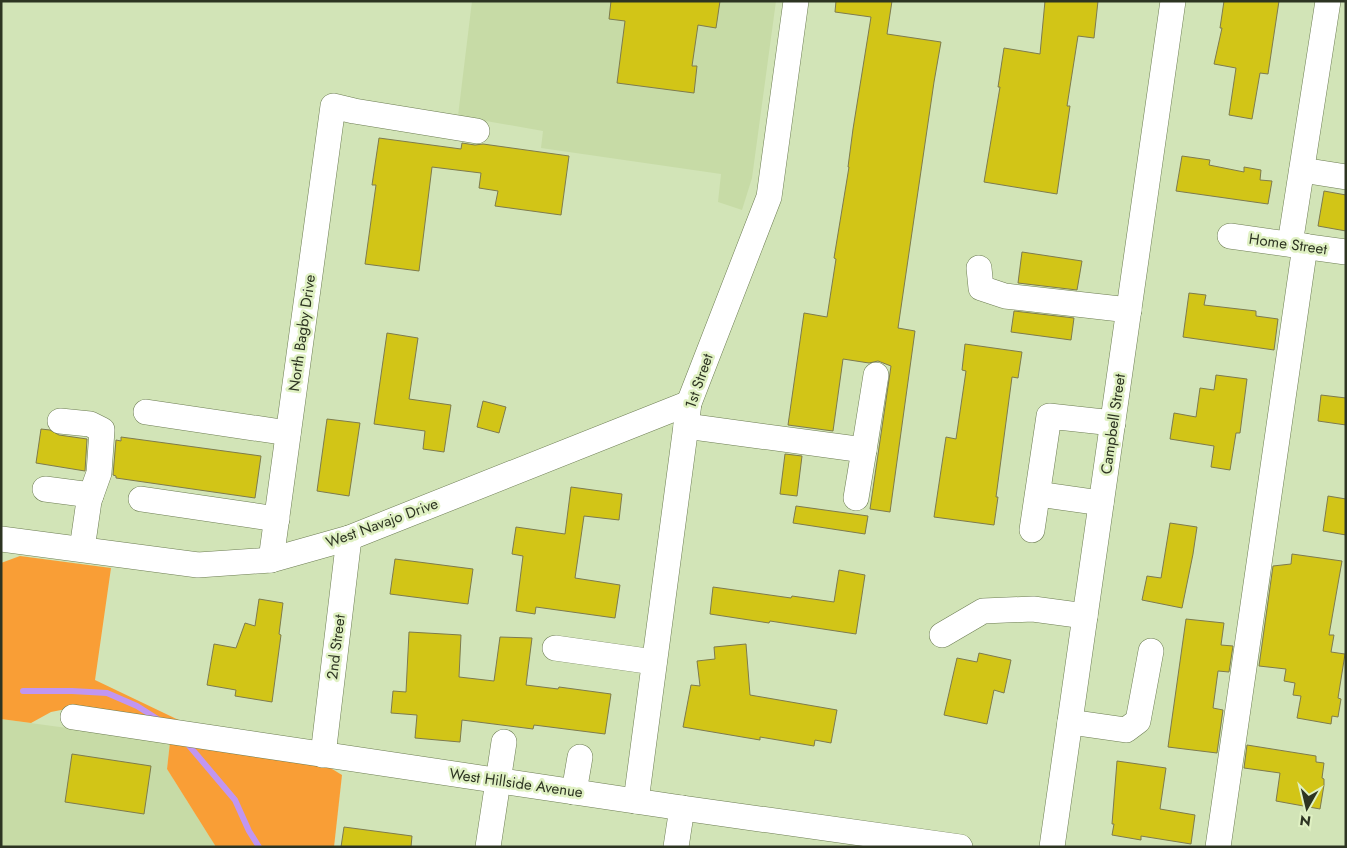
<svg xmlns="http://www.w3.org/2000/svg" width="1347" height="848" font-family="Jost,sans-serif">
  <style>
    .built { fill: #c7dba6 }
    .green { fill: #f99e36 }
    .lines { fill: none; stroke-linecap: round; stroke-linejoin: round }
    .stream { stroke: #c196f1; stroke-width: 6 }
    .building { fill: #d2c517; stroke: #7e7b4e }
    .minor-casing { stroke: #6d7d53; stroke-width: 26 }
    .minor { stroke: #fff; stroke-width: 25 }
    .labels { text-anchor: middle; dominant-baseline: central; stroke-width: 5; stroke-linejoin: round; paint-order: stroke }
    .street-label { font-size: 15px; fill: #2d3422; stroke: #e0f1c3 }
  </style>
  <rect width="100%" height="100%" fill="#d2e4b7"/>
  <g class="built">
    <polygon points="472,1 776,1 752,178 742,210 718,202 721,174 541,148 543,131 458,116"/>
    <polygon points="1,719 170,742 167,769 216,847 1,847"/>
  </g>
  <g class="green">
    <polygon points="20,556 111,568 95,680 187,724 76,707 51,712 31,723 1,719 1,563"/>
    <polygon points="170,742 319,761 342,775 334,847 216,847 167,769"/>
  </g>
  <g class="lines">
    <g class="stream">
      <polyline points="23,691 72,691 107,693 137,706 159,720"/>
      <polyline points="186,742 235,800 249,831 259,847"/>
    </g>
  </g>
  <g class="building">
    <polygon points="611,1 720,1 716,28 698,25 692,66 697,66 694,93 617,83 625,21 609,19"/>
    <polygon points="836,1 892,1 887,34 941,42 934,82 898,328 915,331 890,512 870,509 891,366 878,361 869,363 843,359 833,431 788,425 804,313 827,317 836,259 834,258 849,167 848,167 853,129 871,17 835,12"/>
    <polygon points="1045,1 1098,1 1094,38 1078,36 1067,106 1070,106 1057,194 984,182 1000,87 998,87 1004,48 1040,54"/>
    <polygon points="1224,1 1279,1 1268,74 1260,73 1252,119 1229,115 1236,68 1214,64 1222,28 1220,28"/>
    <polygon points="379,138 461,149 462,143 475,145 483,144 569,156 561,215 495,206 498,191 479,188 481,173 432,167 419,271 365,264 376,185 372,185"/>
    <polygon points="1182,156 1210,160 1209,165 1244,172 1244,167 1261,170 1260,180 1272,181 1268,204 1176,191"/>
    <polygon points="1324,191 1346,195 1346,231 1318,226"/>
    <polygon points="1022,252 1082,261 1077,290 1018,283"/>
    <polygon points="1189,293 1206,295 1204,305 1256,311 1256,316 1278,319 1274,350 1183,337"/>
    <polygon points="1014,311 1074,318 1071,340 1011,332"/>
    <polygon points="387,333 418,338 409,399 451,405 444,452 423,449 425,431 374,424"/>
    <polygon points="965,344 1022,352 1018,378 1012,377 996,497 998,497 994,525 934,517 946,437 956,439 966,371 962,370"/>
    <polygon points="1216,375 1247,379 1240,433 1236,433 1230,470 1211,467 1214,446 1170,439 1174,413 1196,417 1200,388 1214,390"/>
    <polygon points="1321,395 1346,398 1346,425 1318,421"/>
    <polygon points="483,401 506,407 499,433 477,427"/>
    <polygon points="327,419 360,423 349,496 317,491"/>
    <polygon points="41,429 50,430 59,435 87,439 85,471 36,463"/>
    <polygon points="121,437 261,456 255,498 116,478 116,476 113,475 116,440 121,441"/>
    <polygon points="785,454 802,456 797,496 780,494"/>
    <polygon points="571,487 622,494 619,520 584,516 575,578 620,585 615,618 536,607 535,614 516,611 523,556 512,554 516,527 565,534"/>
    <polygon points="1328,496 1346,499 1346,535 1323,531"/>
    <polygon points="796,506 868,516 865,534 793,523"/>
    <polygon points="1170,523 1197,527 1193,554 1182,608 1142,600 1147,576 1161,578"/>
    <polygon points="1292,554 1342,561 1329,635 1334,635 1331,652 1345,654 1338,698 1341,699 1338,717 1332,716 1331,724 1297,718 1301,696 1293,695 1295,683 1284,681 1286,669 1259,666 1273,566 1291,564"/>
    <polygon points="395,559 473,569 468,604 390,594"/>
    <polygon points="839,570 865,575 856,634 770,621 769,623 710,614 713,587 791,598 792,596 834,602"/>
    <polygon points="259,599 283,603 279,634 281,635 272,702 235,696 236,690 207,685 214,644 236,648 245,623 255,626"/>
    <polygon points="1186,619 1224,623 1221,645 1233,646 1229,672 1218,671 1213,708 1223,710 1217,753 1168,747"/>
    <polygon points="409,632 461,635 459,677 494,681 500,637 532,638 526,685 558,689 559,687 611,694 605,734 534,725 533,729 462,720 460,742 415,738 417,715 391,713 393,691 406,692"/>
    <polygon points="746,644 750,695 837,710 831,743 815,740 814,746 760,737 760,740 683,727 691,685 700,686 697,661 715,659 714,647"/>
    <polygon points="979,653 1011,660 1004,693 994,690 987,724 944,715 957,658 977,662"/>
    <polygon points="1247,745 1316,756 1316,762 1324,763 1322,778 1324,779 1324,785 1320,809 1276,801 1280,773 1244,768"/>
    <polygon points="72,754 151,766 144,814 65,802"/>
    <polygon points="1117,761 1166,768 1160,809 1195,815 1191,844 1141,836 1141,840 1112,835 1114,824 1112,824"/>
    <polygon points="344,827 412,836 411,847 341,847"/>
  </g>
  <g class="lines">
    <defs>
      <g id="minor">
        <polyline points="1302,170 1346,177"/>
        <polyline points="1230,236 1346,252"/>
        <polyline points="1290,244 1328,1"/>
        <polyline points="979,268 981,288 1005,296 1129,310"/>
        <polyline points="146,412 288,433"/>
        <polyline points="60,421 90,424 102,430 99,473 89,501 82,549"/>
        <polyline points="686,426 864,450 876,375"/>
        <polyline points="45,489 91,495"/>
        <polyline points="1038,494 1101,503"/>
        <polyline points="856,498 864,450"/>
        <polyline points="141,499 277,519"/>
        <polyline points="1032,530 1049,416 1113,423"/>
        <polyline points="1,539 198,565 271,560 349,538 689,403"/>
        <polyline points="271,560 333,106 354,111 477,131"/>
        <polyline points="942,635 983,611 1033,609 1085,616"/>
        <polyline points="555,648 654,662"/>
        <polyline points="73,717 682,808 960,847"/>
        <polyline points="1070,722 1126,730 1138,721 1151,651"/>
        <polyline points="323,755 349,538"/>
        <polyline points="574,792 580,757"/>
        <polyline points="636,801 689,403 769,197 796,1"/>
        <polyline points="488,847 504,742"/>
        <polyline points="676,847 682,808"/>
        <polyline points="1052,847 1173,1"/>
        <polyline points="1218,847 1305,246"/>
      </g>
    </defs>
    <use href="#minor" class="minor-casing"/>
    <use href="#minor" class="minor"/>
  </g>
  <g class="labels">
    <g class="street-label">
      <text transform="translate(1288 244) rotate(8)">Home Street</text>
      <text transform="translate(302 333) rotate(-82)">North Bagby Drive</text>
      <text transform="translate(699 381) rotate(-71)">1st Street</text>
      <text transform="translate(1113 424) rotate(-82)">Campbell Street</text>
      <text transform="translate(382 523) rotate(-20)">West Navajo Drive</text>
      <text transform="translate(336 647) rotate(-83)">2nd Street</text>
      <text transform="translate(516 783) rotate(8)">West Hillside Avenue</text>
    </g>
  </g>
  <rect width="1347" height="848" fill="none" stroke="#2d3422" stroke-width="5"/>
  <g transform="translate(1307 808) rotate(188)" stroke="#e0f1c3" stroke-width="4" paint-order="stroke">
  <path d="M0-4L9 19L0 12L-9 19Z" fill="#2d3422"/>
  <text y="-8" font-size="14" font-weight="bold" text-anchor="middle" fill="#2d3422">N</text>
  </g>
</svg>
